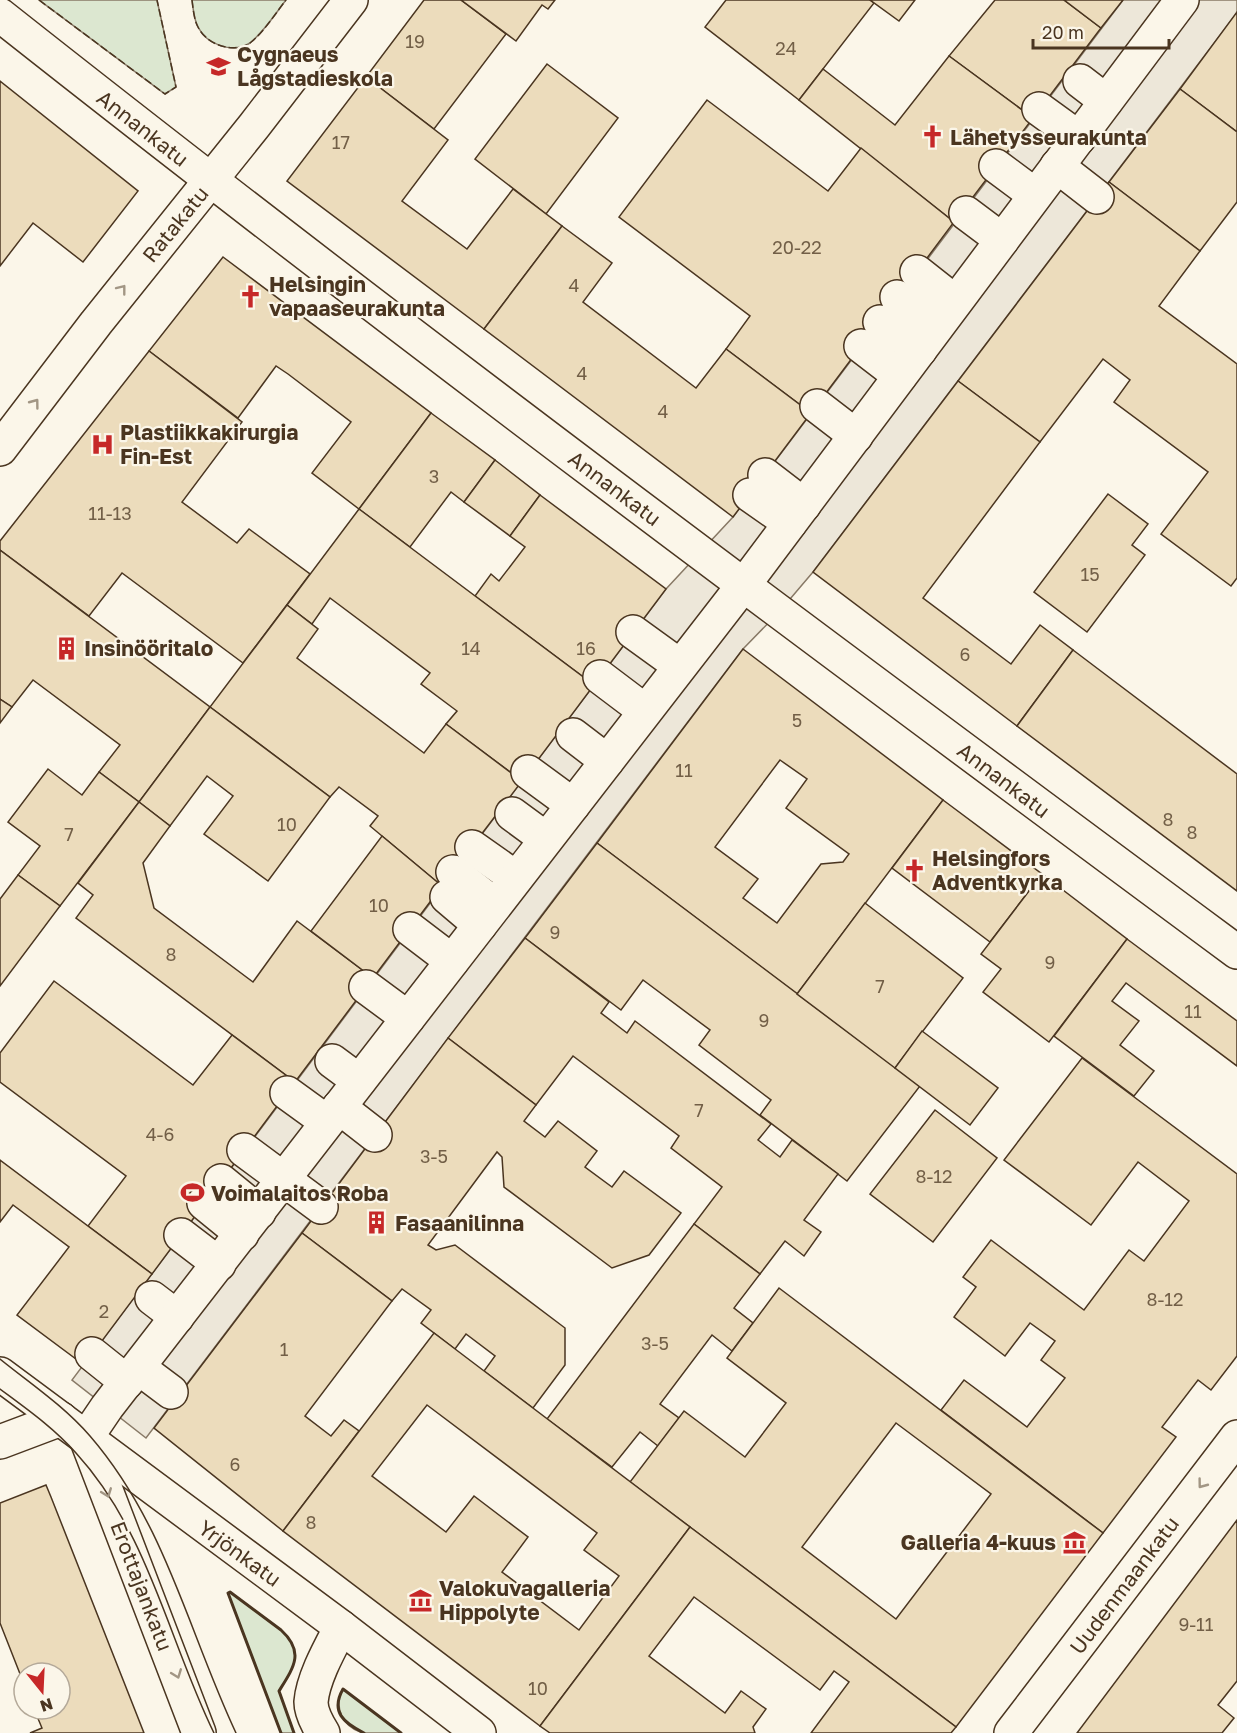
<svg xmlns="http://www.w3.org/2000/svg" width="1237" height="1733" font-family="'Golos Text',sans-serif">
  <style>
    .green { fill: #dce7d0; stroke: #887966; stroke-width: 1.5 }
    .parking { fill: #ede7d9; stroke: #887966; stroke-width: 1.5 }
    .building { fill: #ecdcbc; stroke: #4a3520; stroke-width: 1.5; fill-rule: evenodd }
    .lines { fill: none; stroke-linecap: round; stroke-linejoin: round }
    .minor-casing { stroke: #4a3520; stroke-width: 36 }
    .major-casing { stroke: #4a3520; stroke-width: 36 }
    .minor { stroke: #fbf6e9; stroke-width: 33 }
    .major { stroke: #fbf6e9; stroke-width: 33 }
    .tram { stroke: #4a3520; stroke-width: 1.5 }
    .fence { stroke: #4a3520; stroke-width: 1.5; stroke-dasharray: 8 3; stroke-linecap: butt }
    .wall { stroke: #4a3520; stroke-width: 3 }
    .oneway { stroke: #a29684 }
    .labels { text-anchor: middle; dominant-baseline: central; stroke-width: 4.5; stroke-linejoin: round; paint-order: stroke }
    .number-label { font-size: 18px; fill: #725f47 }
    .poi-label { font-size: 21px; font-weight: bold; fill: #4a3520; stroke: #fbf6e9; text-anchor: start }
    .street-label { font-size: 21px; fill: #4a3520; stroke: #fbf6e9 }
  </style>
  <rect width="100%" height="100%" fill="#fbf6e9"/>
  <g class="green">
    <polygon points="39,0 157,0 176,87 165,94"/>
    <path d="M 192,0 L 286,0 C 275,14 264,32 250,43 C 233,54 207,45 198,27 C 194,20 193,8 192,0 Z"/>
    <path d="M 230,1592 L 281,1630 C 305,1652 294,1667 279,1691 L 294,1733 L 281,1733 L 228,1593 Z"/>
    <path d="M 343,1689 L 401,1733 C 390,1733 374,1733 363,1733 C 343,1727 333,1708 343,1689 Z"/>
  </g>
  <polygon class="parking" points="1123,0 1237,0 1237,13 813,572 779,612 743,649 146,1438 72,1380 666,589 733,517"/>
  <g class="building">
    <polygon points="424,0 461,0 506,34 434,129 366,77"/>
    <polygon points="461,0 555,0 548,9 542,5 516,41"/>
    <polygon points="726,0 870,0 874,3 799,100 705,27"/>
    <polygon points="870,0 915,0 899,21"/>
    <polygon points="995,0 1064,0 1101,28 1033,118 949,56"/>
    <polygon points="1064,0 1123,0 1101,28"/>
    <polygon points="1237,12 1237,132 1180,89"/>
    <polygon points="949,56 1033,118 954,222 799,100 823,69 895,125"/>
    <polygon points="547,64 618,118 546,214 475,159"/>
    <polygon points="366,77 448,140 402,201 467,249 513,189 562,226 484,329 287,181"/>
    <polygon points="0,81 138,191 83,262 33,223 0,266"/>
    <polygon points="1180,89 1237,132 1237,202 1200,251 1109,182"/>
    <polygon points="707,100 828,191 861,148 954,222 811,413 726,349 750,316 619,217"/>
    <polygon points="1109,182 1200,251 1159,306 1237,364 1237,578 1231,586 1161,534 1208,472 1114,402 1130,380 1103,359 1040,442 958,381"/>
    <polygon points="562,226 612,263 583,302 696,388 726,349 811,413 733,517 484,329"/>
    <polygon points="223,257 431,413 359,509 312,473 351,422 288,374 276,366 238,418 149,351"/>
    <polygon points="149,351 242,422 182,502 237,543 249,529 310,574 243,663 122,573 89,616 0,550 0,541"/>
    <polygon points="958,381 1040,442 923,598 1011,664 1040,625 1073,650 1017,726 813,572"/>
    <polygon points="431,413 495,460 464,502 451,492 410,547 359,509"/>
    <polygon points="495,460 540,495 510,536 464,502"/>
    <polygon points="1108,494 1148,524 1132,545 1145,555 1087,632 1034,592"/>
    <polygon points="540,495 666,589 594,685 475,596 491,574 499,581 525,547 510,536"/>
    <polygon points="359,509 594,685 522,781 446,724 457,711 421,684 430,673 330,598 312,624 287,605"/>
    <polygon points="0,550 210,707 139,802 99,772 120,745 33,680 12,707 0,699"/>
    <polygon points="287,605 318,629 297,658 424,753 446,724 522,781 442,886 370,826 378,816 339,787 330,797 210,707"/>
    <path d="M 743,649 L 943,800 L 797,994 L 597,843 ZM 780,760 L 807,779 L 786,808 L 849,854 L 843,862 L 821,864 L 777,923 L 743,898 L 758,879 L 715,847 Z"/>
    <polygon points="1073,650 1237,774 1237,891 1017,726"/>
    <polygon points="0,699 12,707 0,723"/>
    <polygon points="210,707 330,797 268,881 204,834 233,796 207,776 170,826 139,802"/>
    <polygon points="48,769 82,795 99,772 139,802 60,906 18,875 40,846 8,822"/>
    <polygon points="943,800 1042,874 990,942 892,868"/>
    <polygon points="139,802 170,826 143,863 154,908 253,982 297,921 373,978 295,1082 76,918 93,895 78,883"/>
    <polygon points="382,836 442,886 373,978 311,931"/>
    <polygon points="597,843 920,1086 847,1181 760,1115 771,1100 699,1045 710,1030 643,980 621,1010 525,938"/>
    <polygon points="1042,874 1127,939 1049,1042 983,992 1001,969 981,954"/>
    <polygon points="18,875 60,906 0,986 0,899"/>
    <polygon points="865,903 963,978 895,1068 797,994"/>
    <polygon points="525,938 609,1002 601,1013 627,1033 635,1021 771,1124 758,1140 780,1157 792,1140 838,1174 804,1220 821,1232 804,1256 785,1241 760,1274 694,1224 722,1187 671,1148 679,1136 573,1056 536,1105 448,1038"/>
    <polygon points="1127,939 1237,1021 1237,1066 1126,983 1112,1001 1139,1021 1120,1045 1154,1071 1134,1096 1054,1036"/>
    <polygon points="54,981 193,1085 232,1035 295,1082 152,1274 88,1226 126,1176 0,1082 0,1053"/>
    <polygon points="922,1031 998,1088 970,1125 895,1068"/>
    <polygon points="448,1038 536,1105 524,1121 545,1137 558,1121 597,1151 585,1167 612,1187 624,1171 681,1213 649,1255 612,1268 504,1187 502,1157 497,1152 428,1245 436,1250 455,1245 565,1328 565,1365 533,1408 484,1371 495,1356 466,1334 455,1349 421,1323 431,1310 402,1289 392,1301 302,1233"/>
    <polygon points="1082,1058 1237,1174 1237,1356 1211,1390 1198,1380 1162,1427 1176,1437 1103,1533 941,1410 964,1380 1027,1427 1065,1378 1041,1360 1055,1341 1030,1323 1005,1356 954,1317 976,1287 963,1277 991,1240 1084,1310 1129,1250 1144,1261 1189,1201 1138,1162 1091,1225 1004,1160"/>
    <polygon points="935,1110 997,1158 933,1242 870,1194"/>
    <polygon points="0,1160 152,1274 84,1365 17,1315 69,1247 13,1205 0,1222"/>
    <polygon points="694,1224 760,1274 734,1308 753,1323 732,1351 712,1335 660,1404 679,1418 658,1446 640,1432 612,1467 547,1419"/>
    <polygon points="302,1233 392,1301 305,1416 331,1436 344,1420 359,1431 283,1531 154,1428"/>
    <path d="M 779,1288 L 1103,1533 L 956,1727 L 630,1482 L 684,1411 L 745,1457 L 786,1403 L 727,1358 ZM 896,1423 L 991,1494 L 896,1619 L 802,1547 Z"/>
    <path d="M 434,1333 L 690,1527 L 540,1726 L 283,1531 ZM 427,1405 L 597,1533 L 584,1550 L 619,1576 L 579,1630 L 502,1572 L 528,1537 L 474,1496 L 446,1532 L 372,1476 Z"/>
    <polygon points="46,1485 51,1497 144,1733 30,1733 42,1728 34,1709 60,1709 60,1673 24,1673 24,1684 0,1623 0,1503"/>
    <polygon points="1237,1520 1237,1681 1218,1705 1234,1718 1222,1733 1077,1733"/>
    <polygon points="690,1527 956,1727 951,1733 811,1733 849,1682 834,1671 820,1690 694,1597 649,1656 725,1713 741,1691 766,1709 753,1727 755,1733 550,1733 540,1726"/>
  </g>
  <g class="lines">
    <defs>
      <g id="minor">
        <path d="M 0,15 C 406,336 821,644 1237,952"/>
        <polyline points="1080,81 1106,101"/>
        <polyline points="1039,109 1079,138"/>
        <polyline points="996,166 1035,195"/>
        <polyline points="1057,166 1097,197"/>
        <polyline points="966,213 1002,240"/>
        <polyline points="917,272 955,302"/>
        <polyline points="897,297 937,326"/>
        <polyline points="880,322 920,350"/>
        <polyline points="861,346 900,376"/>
        <polyline points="817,406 856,436"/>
        <polyline points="0,449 96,323 254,126 351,0"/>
        <polyline points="765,475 804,505"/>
        <polyline points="750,495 790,523"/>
        <polyline points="633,632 680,666"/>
        <polyline points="600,677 645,711"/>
        <polyline points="573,735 607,761"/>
        <polyline points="528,772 573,805"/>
        <polyline points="512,814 546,839"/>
        <polyline points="472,847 516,878"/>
        <polyline points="453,872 495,905"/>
        <polyline points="447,897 480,925"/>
        <polyline points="410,929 452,961"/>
        <polyline points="366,987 408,1018"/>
        <polyline points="332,1061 359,1081"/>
        <polyline points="287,1093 327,1122"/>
        <polyline points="339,1107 375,1135"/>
        <polyline points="244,1150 321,1207"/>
        <polyline points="221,1181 259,1212"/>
        <polyline points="204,1203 242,1234"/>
        <polyline points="181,1235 219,1264"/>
        <polyline points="152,1298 177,1317"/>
        <polyline points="92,1354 127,1382"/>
        <polyline points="139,1368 171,1392"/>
        <polyline points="0,1374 341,1627 479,1733"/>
        <polyline points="86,1438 107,1407 755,570 1182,0"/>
        <polyline points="86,1438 199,1733"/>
        <polyline points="0,1442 61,1419"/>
        <path d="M 323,1733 C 318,1725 311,1712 311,1702 C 313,1678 330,1648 341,1627"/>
      </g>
      <polyline id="major" points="1011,1733 1237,1437"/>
    </defs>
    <use href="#minor" class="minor-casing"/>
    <use href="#major" class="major-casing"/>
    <use href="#minor" class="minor"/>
    <use href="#major" class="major"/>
    <g class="tram">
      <path d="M 0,1359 C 31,1384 64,1406 90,1436 C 166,1524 188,1631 236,1733"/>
      <path d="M 0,1389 C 27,1409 54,1428 76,1453 C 149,1533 168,1639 214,1733"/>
    </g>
    <g class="fence">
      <polyline points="39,0 165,94 176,87 157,0"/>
      <path d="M 192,0 C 193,8 194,20 198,27 C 207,45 233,54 250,43 C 264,32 275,14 286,0"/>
    </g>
    <g class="wall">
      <path d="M 281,1733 L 228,1593 L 230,1592 L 281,1630 C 305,1652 294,1667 279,1691 L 294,1733"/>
      <path d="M 364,1733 C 344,1723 330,1712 343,1689 L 401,1733"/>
    </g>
  </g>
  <defs><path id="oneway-chevron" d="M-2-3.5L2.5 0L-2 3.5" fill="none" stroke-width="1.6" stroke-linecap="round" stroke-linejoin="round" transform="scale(1.5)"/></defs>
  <g class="oneway">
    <use href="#oneway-chevron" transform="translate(122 289) rotate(-52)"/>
    <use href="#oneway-chevron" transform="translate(35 403) rotate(-53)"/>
    <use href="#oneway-chevron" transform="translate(1202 1484) rotate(127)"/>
    <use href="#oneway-chevron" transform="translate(107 1493) rotate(69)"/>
    <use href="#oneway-chevron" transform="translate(177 1674) rotate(69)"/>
  </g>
  <defs>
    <symbol id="school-bare" viewBox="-9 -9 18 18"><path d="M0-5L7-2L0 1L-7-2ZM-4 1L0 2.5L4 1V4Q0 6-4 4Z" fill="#c62828" stroke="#fbf6e9" stroke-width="2.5" paint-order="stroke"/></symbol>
    <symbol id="church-bare" viewBox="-9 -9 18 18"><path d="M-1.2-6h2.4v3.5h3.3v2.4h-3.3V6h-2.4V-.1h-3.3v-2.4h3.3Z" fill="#c62828" stroke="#fbf6e9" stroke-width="2.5" paint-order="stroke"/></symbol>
    <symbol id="hospital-bare" viewBox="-9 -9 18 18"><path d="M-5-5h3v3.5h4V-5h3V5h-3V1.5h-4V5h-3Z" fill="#c62828" stroke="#fbf6e9" stroke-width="2.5" paint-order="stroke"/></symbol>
    <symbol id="building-bare" viewBox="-9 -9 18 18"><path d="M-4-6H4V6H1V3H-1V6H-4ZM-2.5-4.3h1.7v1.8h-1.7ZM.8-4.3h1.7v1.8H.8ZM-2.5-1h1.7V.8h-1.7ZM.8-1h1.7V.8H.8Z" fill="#c62828" stroke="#fbf6e9" stroke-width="2.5" paint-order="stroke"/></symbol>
    <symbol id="stadium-bare" viewBox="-9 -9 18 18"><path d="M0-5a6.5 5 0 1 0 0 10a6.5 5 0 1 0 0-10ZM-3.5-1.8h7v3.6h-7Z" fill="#c62828" stroke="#fbf6e9" stroke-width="2.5" paint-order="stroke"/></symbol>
    <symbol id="museum-bare" viewBox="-9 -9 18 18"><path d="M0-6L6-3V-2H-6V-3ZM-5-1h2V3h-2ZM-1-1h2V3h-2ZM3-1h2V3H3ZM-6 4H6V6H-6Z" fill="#c62828" stroke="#fbf6e9" stroke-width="2.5" paint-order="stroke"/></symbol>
  </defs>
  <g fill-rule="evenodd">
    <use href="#school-bare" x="202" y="50" width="33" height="33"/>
    <use href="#church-bare" x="916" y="120" width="33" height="33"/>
    <use href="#church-bare" x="234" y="280" width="33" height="33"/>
    <use href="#hospital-bare" x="86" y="428" width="33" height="33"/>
    <use href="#building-bare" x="50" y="632" width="33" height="33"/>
    <use href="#church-bare" x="898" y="854" width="33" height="33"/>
    <use href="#stadium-bare" x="176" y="1176" width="33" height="33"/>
    <use href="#building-bare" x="360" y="1206" width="33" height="33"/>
    <use href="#museum-bare" x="1058" y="1526" width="33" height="33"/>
    <use href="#museum-bare" x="404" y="1584" width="33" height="33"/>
  </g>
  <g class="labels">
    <g class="number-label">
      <text x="415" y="41">19</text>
      <text x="786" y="48">24</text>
      <text x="341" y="142">17</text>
      <text x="797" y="247">20-22</text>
      <text x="574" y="285">4</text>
      <text x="582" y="373">4</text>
      <text x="663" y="411">4</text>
      <text x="434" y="476">3</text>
      <text x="110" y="513">11-13</text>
      <text x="1090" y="574">15</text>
      <text x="471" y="648">14</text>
      <text x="586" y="648">16</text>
      <text x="965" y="654">6</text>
      <text x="797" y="720">5</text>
      <text x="684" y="770">11</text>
      <text x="1168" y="819">8</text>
      <text x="287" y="824">10</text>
      <text x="1192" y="832">8</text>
      <text x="69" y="834">7</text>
      <text x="379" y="905">10</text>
      <text x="555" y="932">9</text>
      <text x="171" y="954">8</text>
      <text x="1050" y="962">9</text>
      <text x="880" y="986">7</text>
      <text x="1193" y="1011">11</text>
      <text x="764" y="1020">9</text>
      <text x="699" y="1110">7</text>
      <text x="160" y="1134">4-6</text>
      <text x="434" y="1156">3-5</text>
      <text x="934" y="1176">8-12</text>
      <text x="1165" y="1299">8-12</text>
      <text x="104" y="1311">2</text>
      <text x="655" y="1343">3-5</text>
      <text x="284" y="1349">1</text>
      <text x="235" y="1464">6</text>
      <text x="311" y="1522">8</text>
      <text x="1196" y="1624">9-11</text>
      <text x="538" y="1688">10</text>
    </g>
    <g class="poi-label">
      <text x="237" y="54">Cygnaeus<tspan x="237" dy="24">Lågstadieskola</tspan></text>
      <text x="950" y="137">Lähetysseurakunta</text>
      <text x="269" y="284">Helsingin<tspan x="269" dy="24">vapaaseurakunta</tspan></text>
      <text x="120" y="432">Plastiikkakirurgia<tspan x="120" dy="24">Fin-Est</tspan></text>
      <text x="84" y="648">Insinööritalo</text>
      <text x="932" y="858">Helsingfors<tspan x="932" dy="24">Adventkyrka</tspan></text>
      <text x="211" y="1193">Voimalaitos Roba</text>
      <text x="395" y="1223">Fasaanilinna</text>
      <text x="1056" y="1542" text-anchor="end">Galleria 4-kuus</text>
      <text x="439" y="1588">Valokuvagalleria<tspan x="439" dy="24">Hippolyte</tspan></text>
    </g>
    <g class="street-label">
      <text transform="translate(143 128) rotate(38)">Annankatu</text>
      <text transform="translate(175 224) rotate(-51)">Ratakatu</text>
      <text transform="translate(615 488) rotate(37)">Annankatu</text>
      <text transform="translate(1004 780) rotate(37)">Annankatu</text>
      <text transform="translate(240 1553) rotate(36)">Yrjönkatu</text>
      <text transform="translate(1124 1585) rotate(-53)">Uudenmaankatu</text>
      <text transform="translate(142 1586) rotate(69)">Erottajankatu</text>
    </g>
  </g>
  <g transform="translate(42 1691) rotate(162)"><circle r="28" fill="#fbf6e9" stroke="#b4a999" stroke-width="1.5"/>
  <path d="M0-4.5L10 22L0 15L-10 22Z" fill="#c62828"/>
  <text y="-9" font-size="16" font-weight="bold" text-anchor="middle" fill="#4a3520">N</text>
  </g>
  <path d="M1033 39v9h136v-9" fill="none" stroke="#4a3520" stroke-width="3"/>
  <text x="1042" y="39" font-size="18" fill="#4a3520" stroke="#fbf6e9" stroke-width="4.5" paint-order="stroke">20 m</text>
</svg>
